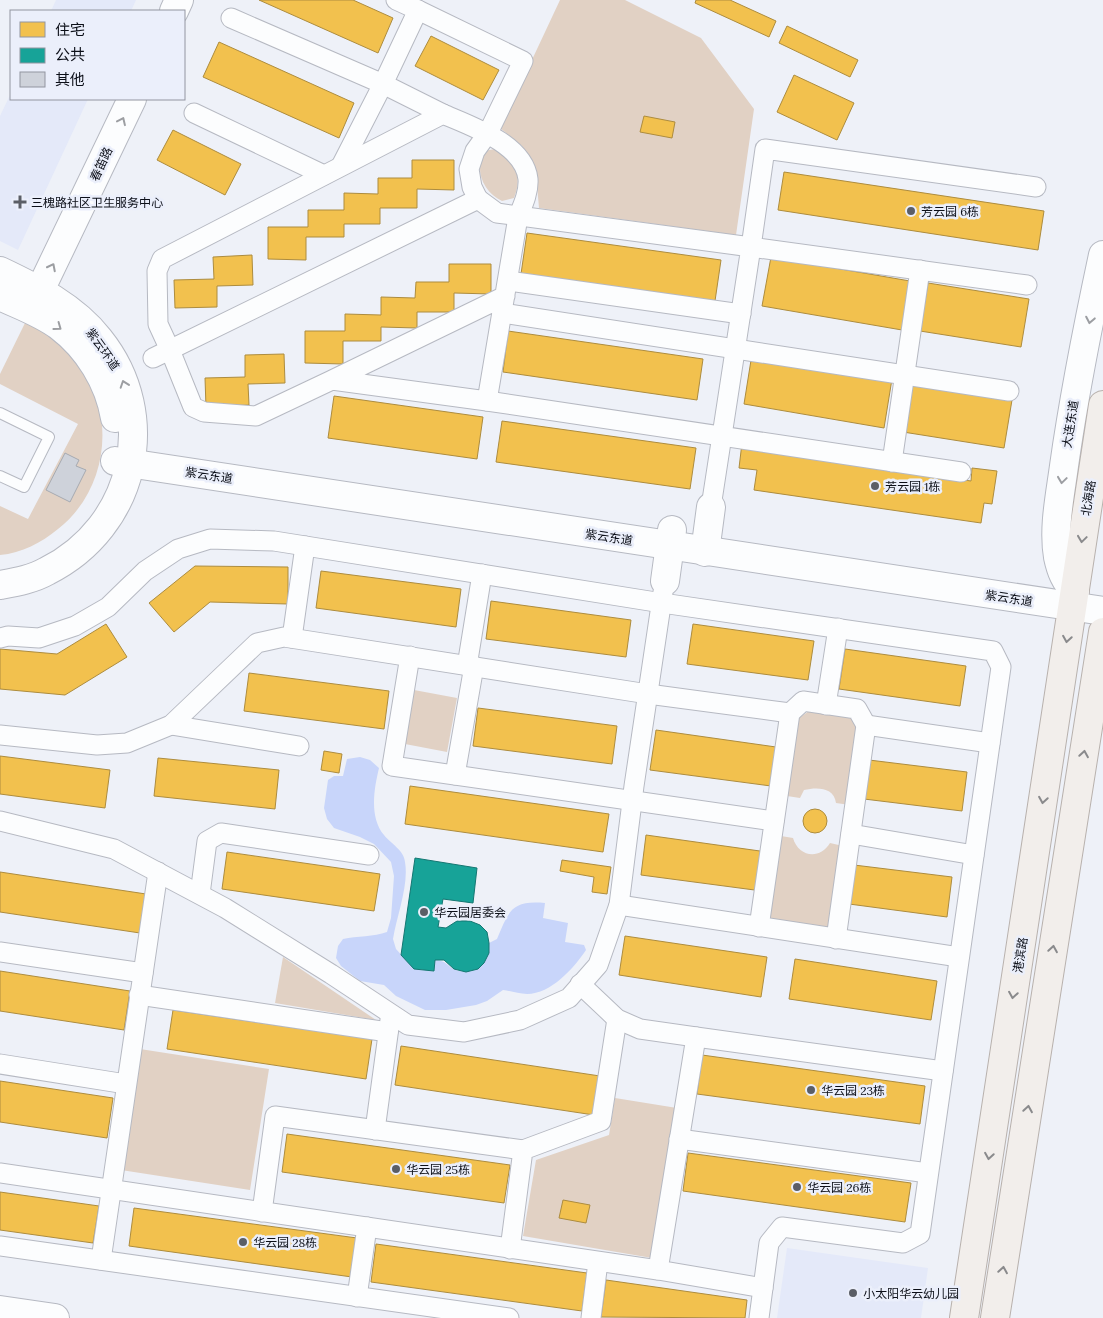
<svg xmlns="http://www.w3.org/2000/svg" width="1103" height="1318" font-family="Lora,'Noto Sans SC',serif">
  <style>
    .built { fill: #e4e9f9 }
    .green { fill: #e1d1c4 }
    .water { fill: #c8d5fa }
    .homes { fill: #f2c14e; stroke: #ad8c3e }
    .public { fill: #17a398; stroke: #147772 }
    .building { fill: #ced2da; stroke: #a6aab1 }
    .lines { fill: none; stroke-linecap: round; stroke-linejoin: round }
    .lane-casing { stroke: #b6b9c2; stroke-width: 12 }
    .street-casing { stroke: #b6b9c2; stroke-width: 21 }
    .secondary-casing { stroke: #b6b9c2; stroke-width: 30 }
    .primary-casing { stroke: #b8b1ad; stroke-width: 30 }
    .lane { stroke: #fcfdfe; stroke-width: 10 }
    .street { stroke: #fcfdfe; stroke-width: 19 }
    .secondary { stroke: #fcfdfe; stroke-width: 28 }
    .primary { stroke: #f2eeeb; stroke-width: 28 }
    .oneway { stroke: #9c9ea2 }
    .oneway2 { stroke: #8a8a8c }
    .poi-dot { fill: #5b5e66; stroke: #ebeffb; stroke-width: 2 }
    .labels { text-anchor: middle; dominant-baseline: central; stroke-width: 5; stroke-linejoin: round; paint-order: stroke }
    .street-label { font-size: 12px; fill: #0c0f18; stroke: #ebeffb }
    .poi-label { font-size: 12px; fill: #0c0f18; stroke: #ebeffb; text-anchor: start }
  </style>
  <rect width="100%" height="100%" fill="#eef1f8"/>
  <g class="built">
    <polygon points="56,0 136,0 131,11 51,11"/>
    <polygon points="11,93 11,99 88,99 18,250 0,241 0,116"/>
    <polygon points="787,1248 928,1268 921,1318 777,1318"/>
  </g>
  <g class="green">
    <polygon points="560,0 625,0 701,38 754,109 736,235 539,208 536,174 522,146 500,128"/>
    <path d="M 495,149 C 515,161 523,175 514,198 L 502,201 C 483,192 474,170 484,151 Z"/>
    <path d="M 25,323 C 39,329 54,335 64,347 C 72,355 82,367 87,377 C 116,427 103,494 58,529 C 41,543 22,553 0,555 L 0,506 L 28,519 L 78,424 L 0,384 L 0,374 Z"/>
    <polygon points="414,690 457,698 447,752 405,744"/>
    <path d="M 809,711 L 851,717 L 859,728 L 850,805 L 836,803 C 834,787 817,787 804,790 L 800,798 L 787,796 L 799,718 Z"/>
    <path d="M 781,836 L 793,838 C 798,856 819,861 830,843 L 843,846 L 831,930 L 769,921 Z"/>
    <polygon points="283,957 376,1020 275,1003"/>
    <polygon points="140,1049 269,1069 250,1190 121,1170"/>
    <polygon points="615,1098 677,1108 652,1258 523,1236 536,1160 609,1135"/>
  </g>
  <path class="water" d="M 360,757 L 370,760 L 379,768 C 374,789 369,817 384,835 C 391,844 404,850 405,862 C 409,885 397,915 393,939 L 396,949 L 414,969 L 434,971 L 435,960 C 448,961 446,966 456,970 C 478,976 489,963 489,943 L 497,939 C 509,911 511,900 545,903 L 543,918 L 568,923 L 565,942 L 584,945 L 586,950 C 574,968 551,994 527,994 C 519,994 511,991 503,990 L 487,1001 L 476,1005 L 446,1010 L 425,1010 L 396,996 L 384,985 L 360,981 L 341,966 L 336,958 L 338,946 L 343,939 C 357,936 374,937 387,932 L 391,918 L 394,876 L 391,862 L 374,844 L 360,837 L 334,828 L 327,819 L 324,808 L 328,780 L 334,776 L 343,776 L 347,759 Z"/>
  <g class="homes">
    <polygon points="259,0 353,0 393,18 378,53"/>
    <polygon points="696,0 730,0 776,21 769,37 695,3"/>
    <polygon points="787,26 858,60 850,77 779,43"/>
    <polygon points="431,36 499,70 483,100 415,66"/>
    <polygon points="219,42 354,103 339,138 203,77"/>
    <polygon points="794,75 854,103 837,140 777,112"/>
    <polygon points="644,116 675,122 672,138 640,132"/>
    <polygon points="173,130 241,164 225,195 157,160"/>
    <polygon points="412,160 454,160 454,190 417,189 417,208 380,208 380,224 344,224 344,237 306,237 306,260 268,259 268,227 308,227 308,210 344,210 344,193 378,194 378,178 412,178"/>
    <polygon points="784,172 1044,211 1038,250 778,210"/>
    <polygon points="527,233 721,260 715,301 521,274"/>
    <polygon points="252,255 253,285 217,286 217,307 175,308 174,280 214,279 213,257"/>
    <polygon points="771,257 910,281 902,330 762,306"/>
    <polygon points="449,264 491,264 491,294 454,293 454,312 417,312 417,328 381,327 381,341 343,341 343,364 305,363 305,331 345,331 345,314 381,315 381,297 415,298 416,282 449,282"/>
    <polygon points="928,283 1029,299 1021,347 920,331"/>
    <polygon points="508,331 703,359 697,400 503,372"/>
    <polygon points="284,354 285,383 248,384 249,405 206,407 205,378 245,377 245,355"/>
    <polygon points="752,354 892,379 884,428 744,404"/>
    <polygon points="911,385 1012,400 1004,448 903,432"/>
    <polygon points="334,396 483,417 477,459 328,438"/>
    <polygon points="502,421 696,448 690,489 496,462"/>
    <polygon points="742,443 759,450 971,481 972,468 997,471 992,504 984,503 981,523 754,490 757,470 739,468"/>
    <polygon points="195,566 288,567 288,604 210,602 174,632 149,603"/>
    <polygon points="321,571 461,589 456,627 316,608"/>
    <polygon points="491,601 631,620 626,657 486,639"/>
    <polygon points="106,624 127,657 65,695 0,689 0,649 57,654"/>
    <polygon points="693,624 814,641 808,680 687,664"/>
    <polygon points="845,649 966,666 960,706 839,689"/>
    <polygon points="249,673 389,691 384,729 244,711"/>
    <polygon points="478,708 617,726 612,764 473,746"/>
    <polygon points="656,730 776,747 771,786 650,770"/>
    <polygon points="324,751 342,754 339,773 321,770"/>
    <polygon points="0,756 110,770 105,808 0,794"/>
    <polygon points="158,758 279,770 275,809 154,796"/>
    <polygon points="869,760 967,772 962,811 864,799"/>
    <polygon points="410,786 609,814 603,852 405,824"/>
    <circle cx="815" cy="821" r="12"/>
    <polygon points="646,835 767,852 762,891 641,875"/>
    <polygon points="227,852 380,874 374,911 222,889"/>
    <polygon points="562,860 611,867 607,894 592,892 594,877 560,871"/>
    <polygon points="854,865 952,877 947,917 849,904"/>
    <polygon points="0,872 146,894 140,933 0,912"/>
    <polygon points="625,936 767,957 761,997 619,975"/>
    <polygon points="795,959 937,981 931,1020 789,999"/>
    <polygon points="0,971 130,991 124,1030 0,1011"/>
    <polygon points="173,1010 372,1039 366,1079 167,1049"/>
    <polygon points="401,1046 600,1076 594,1115 395,1085"/>
    <polygon points="702,1055 925,1086 920,1124 697,1094"/>
    <polygon points="0,1081 113,1098 107,1138 0,1122"/>
    <polygon points="287,1134 510,1165 504,1203 282,1172"/>
    <polygon points="688,1153 911,1183 905,1222 683,1191"/>
    <polygon points="0,1192 99,1206 93,1243 0,1230"/>
    <polygon points="563,1200 590,1205 586,1223 559,1218"/>
    <polygon points="134,1208 357,1238 352,1277 129,1246"/>
    <polygon points="376,1244 587,1273 582,1311 371,1282"/>
    <polygon points="606,1280 747,1300 745,1318 601,1317"/>
  </g>
  <polygon class="public" points="415,858 477,868 473,903 443,899 438,927 446,928 457,921 470,921 480,925 487,932 489,943 489,953 484,963 478,969 466,972 454,969 444,960 435,960 434,971 414,969 401,955"/>
  <polygon class="building" points="65,453 79,460 76,466 86,470 70,502 46,490"/>
  <g class="lines">
    <defs>
      <polyline id="lane" points="0,413 49,437 24,487 0,476"/>
      <g id="street">
        <polyline points="396,0 418,10"/>
        <polyline points="231,18 383,84 341,166"/>
        <polyline points="194,113 324,175"/>
        <polyline points="443,114 383,84 418,10 523,61 488,133 475,151 469,169 472,187 478,199"/>
        <polyline points="508,281 741,314"/>
        <polyline points="1027,285 751,247 765,149 1036,187"/>
        <polyline points="502,313 1009,391"/>
        <polyline points="153,358 478,199 497,213 751,247 711,507"/>
        <path d="M 332,380 L 256,416 L 204,412 L 193,407 L 170,350 L 158,324 L 157,271 L 162,259 L 443,114 C 471,126 524,144 528,179 C 529,192 523,205 518,217 L 487,401 L 332,380 L 505,296"/>
        <polyline points="487,401 961,472"/>
        <polyline points="892,462 920,270"/>
        <polyline points="0,638 8,636 39,638 75,626 108,607 145,571 178,549 210,539 274,541 662,603 993,651 1001,667 920,1234 903,1243 782,1227 769,1243 759,1318"/>
        <polyline points="292,638 305,546"/>
        <polyline points="410,656 392,766 774,821"/>
        <polyline points="467,666 482,574"/>
        <polyline points="826,705 838,628"/>
        <polyline points="171,725 299,746"/>
        <polyline points="866,725 990,743"/>
        <polyline points="0,735 97,745 127,743 171,725 257,643 284,637 648,694 790,713"/>
        <polyline points="455,775 474,666"/>
        <polyline points="0,821 114,849 225,908 331,974 408,1025 464,1032 520,1020 569,998 598,965 619,905 634,786 663,592"/>
        <polyline points="851,834 974,855"/>
        <polyline points="200,894 207,841 221,833 369,855"/>
        <polyline points="619,905 959,957"/>
        <polyline points="759,927 790,713 803,701 857,709 866,725 836,939"/>
        <polyline points="0,952 143,973"/>
        <polyline points="580,984 617,1019 640,1029 696,1037 658,1270 763,1288"/>
        <polyline points="139,995 388,1032"/>
        <polyline points="696,1037 943,1071"/>
        <polyline points="0,1064 126,1084"/>
        <polyline points="375,1130 390,1020"/>
        <polyline points="679,1139 928,1173"/>
        <polyline points="0,1173 658,1270"/>
        <polyline points="262,1212 275,1116 523,1150"/>
        <polyline points="0,1246 509,1318"/>
        <polyline points="510,1249 523,1150 601,1121 617,1019"/>
        <polyline points="101,1260 158,872"/>
        <polyline points="357,1297 367,1227"/>
        <polyline points="591,1318 598,1262"/>
      </g>
      <g id="secondary">
        <polyline points="174,11 179,0"/>
        <path d="M 0,271 C 36,288 74,307 99,339 C 161,416 135,527 47,571 C 33,579 16,582 0,585"/>
        <path d="M 0,296 C 19,305 42,313 59,326 C 88,348 109,382 115,418"/>
        <polyline points="32,307 132,99"/>
        <polyline points="115,461 1103,611"/>
        <polyline points="705,552 711,507"/>
        <polyline points="665,581 672,530"/>
        <path d="M 1075,591 C 1065,581 1061,571 1058,557 C 1053,528 1060,496 1064,466 C 1074,395 1088,325 1103,255"/>
        <polyline points="0,1310 55,1318"/>
      </g>
      <g id="primary">
        <polyline points="964,1318 1103,405"/>
        <polyline points="995,1318 1103,632"/>
      </g>
    </defs>
    <use href="#lane" class="lane-casing"/>
    <use href="#street" class="street-casing"/>
    <use href="#secondary" class="secondary-casing"/>
    <use href="#primary" class="primary-casing"/>
    <use href="#lane" class="lane"/>
    <use href="#street" class="street"/>
    <use href="#secondary" class="secondary"/>
    <use href="#primary" class="primary"/>
  </g>
  <defs><path id="oneway-chevron" d="M-2-3.5L2.5 0L-2 3.5" fill="none" stroke-width="1.6" stroke-linecap="round" stroke-linejoin="round" transform="scale(1.25)"/></defs>
  <g class="oneway">
    <use href="#oneway-chevron" transform="translate(122 121) rotate(-65)"/>
    <use href="#oneway-chevron" transform="translate(52 267) rotate(-63)"/>
    <use href="#oneway-chevron" transform="translate(1090 320) rotate(101)"/>
    <use href="#oneway-chevron" transform="translate(58 327) rotate(36)"/>
    <use href="#oneway-chevron" transform="translate(124 384) rotate(-109)"/>
    <use href="#oneway-chevron" transform="translate(1062 480) rotate(98)"/>
  </g>
  <g class="oneway2">
    <use href="#oneway-chevron" transform="translate(1082 539) rotate(98)"/>
    <use href="#oneway-chevron" transform="translate(1067 639) rotate(99)"/>
    <use href="#oneway-chevron" transform="translate(1084 754) rotate(-81)"/>
    <use href="#oneway-chevron" transform="translate(1043 800) rotate(99)"/>
    <use href="#oneway-chevron" transform="translate(1053 949) rotate(-81)"/>
    <use href="#oneway-chevron" transform="translate(1013 995) rotate(99)"/>
    <use href="#oneway-chevron" transform="translate(1028 1109) rotate(-81)"/>
    <use href="#oneway-chevron" transform="translate(989 1156) rotate(99)"/>
    <use href="#oneway-chevron" transform="translate(1003 1270) rotate(-81)"/>
  </g>
  <g class="poi-dot">
    <path d="M17.5 194.5h5v5h5v5h-5v5h-5v-5h-5v-5h5z"/>
    <circle cx="911" cy="211" r="5"/>
    <circle cx="875" cy="486" r="5"/>
    <circle cx="424" cy="912" r="5"/>
    <circle cx="811" cy="1090" r="5"/>
    <circle cx="396" cy="1169" r="5"/>
    <circle cx="797" cy="1187" r="5"/>
    <circle cx="243" cy="1242" r="5"/>
    <circle cx="853" cy="1293" r="5"/>
  </g>
  <g class="labels">
    <g class="street-label">
      <text transform="translate(101 164) rotate(-65)">春笛路</text>
      <text transform="translate(103 349) rotate(55)">紫云环道</text>
      <text transform="translate(1070 424) rotate(-81)">大连东道</text>
      <text transform="translate(209 475) rotate(9)">紫云东道</text>
      <text transform="translate(1088 498) rotate(-81)">北海路</text>
      <text transform="translate(609 537) rotate(9)">紫云东道</text>
      <text transform="translate(1009 598) rotate(9)">紫云东道</text>
      <text transform="translate(1020 955) rotate(-81)">港滨路</text>
    </g>
    <g class="poi-label">
      <text x="31" y="202">三槐路社区卫生服务中心</text>
      <text x="921" y="211">芳云园 6栋</text>
      <text x="885" y="486">芳云园 1栋</text>
      <text x="434" y="912">华云园居委会</text>
      <text x="821" y="1090">华云园 23栋</text>
      <text x="406" y="1169">华云园 25栋</text>
      <text x="807" y="1187">华云园 26栋</text>
      <text x="253" y="1242">华云园 28栋</text>
      <text x="863" y="1293">小太阳华云幼儿园</text>
    </g>
  </g>
  <rect x="10" y="10" width="175" height="90" fill="#ebeffb" stroke="#9295a0"/>
  <rect x="20" y="22" width="25" height="15" fill="#f2c14e" stroke="#9295a0"/>
  <text x="55" y="35" font-size="15" fill="#0c0f18">住宅</text>
  <rect x="20" y="48" width="25" height="15" fill="#17a398" stroke="#9295a0"/>
  <text x="55" y="60" font-size="15" fill="#0c0f18">公共</text>
  <rect x="20" y="72" width="25" height="15" fill="#ced2da" stroke="#9295a0"/>
  <text x="55" y="85" font-size="15" fill="#0c0f18">其他</text>
</svg>
